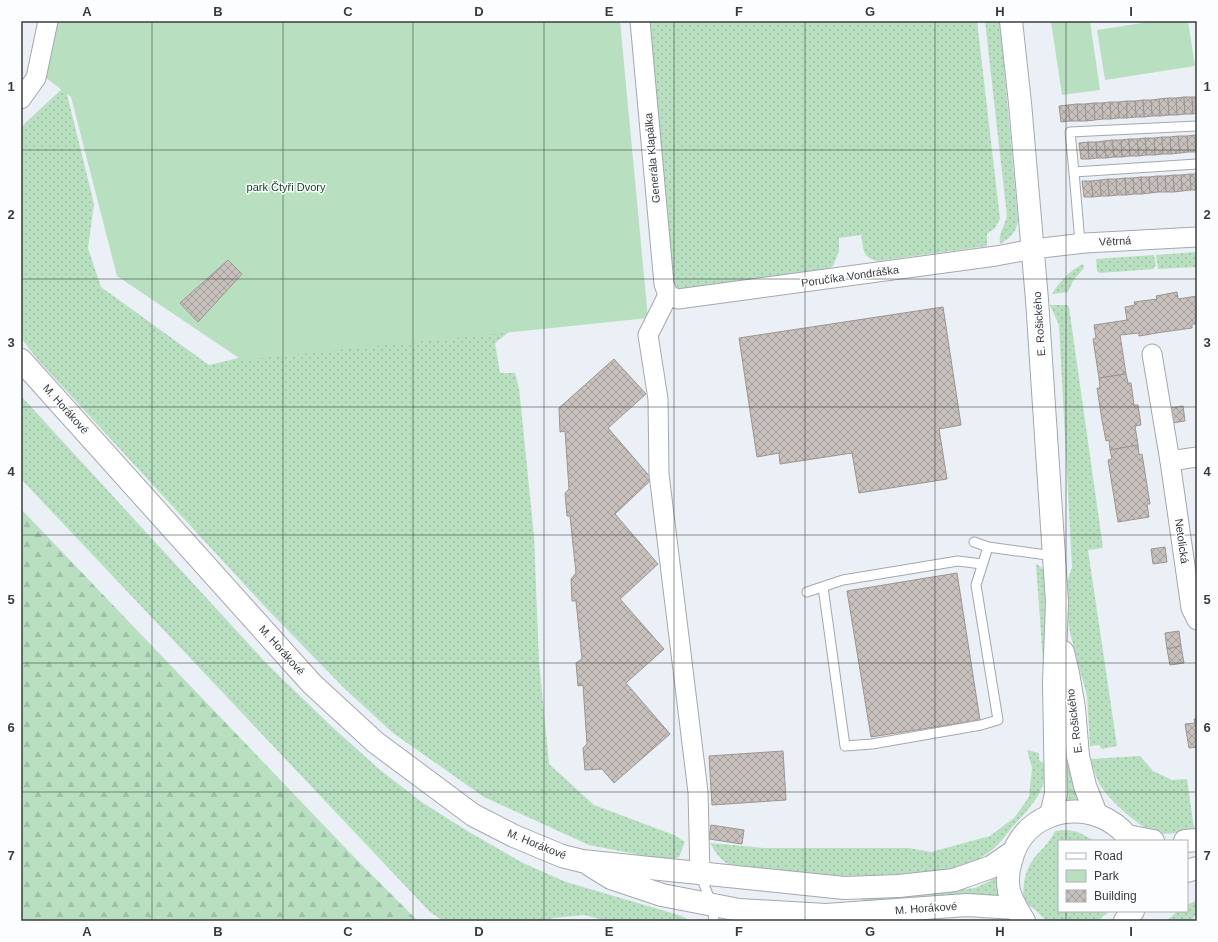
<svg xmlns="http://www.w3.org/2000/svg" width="1218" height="942" font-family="Helvetica,sans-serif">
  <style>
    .grass { fill: url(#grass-dots) }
    .forest { fill: url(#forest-firs) }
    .park { fill: #b7dfc0 }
    .building { fill: url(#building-cross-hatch); stroke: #9c9692 }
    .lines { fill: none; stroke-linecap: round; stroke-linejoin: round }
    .lane-casing { stroke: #a4a8ae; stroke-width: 11 }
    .street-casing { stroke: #a4a8ae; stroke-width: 21 }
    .secondary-casing { stroke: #a4a8ae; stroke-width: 24 }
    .lane { stroke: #fff; stroke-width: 9 }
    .street { stroke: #fff; stroke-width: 19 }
    .secondary { stroke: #fff; stroke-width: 22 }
    .grid { fill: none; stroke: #393b3d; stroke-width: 1; stroke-opacity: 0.55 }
    .labels { text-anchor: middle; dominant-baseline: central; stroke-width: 3; stroke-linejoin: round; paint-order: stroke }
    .street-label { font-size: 11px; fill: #393b3d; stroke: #fcfdfe }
    .park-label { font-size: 11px; fill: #0c3e1f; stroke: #fcfdfe }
    .neatline { fill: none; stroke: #393b3d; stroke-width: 1.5 }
    .grid-label { font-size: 13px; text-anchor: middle; font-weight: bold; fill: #393b3d }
  </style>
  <defs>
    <pattern id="grass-dots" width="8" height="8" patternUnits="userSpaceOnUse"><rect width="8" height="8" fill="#b7dfc0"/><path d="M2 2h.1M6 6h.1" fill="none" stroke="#9ec0a6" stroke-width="1.8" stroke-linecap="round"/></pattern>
    <pattern id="forest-firs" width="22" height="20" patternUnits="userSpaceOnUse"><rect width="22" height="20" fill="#b7dfc0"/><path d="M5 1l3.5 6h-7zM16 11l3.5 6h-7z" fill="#9ec0a6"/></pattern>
    <pattern id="building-cross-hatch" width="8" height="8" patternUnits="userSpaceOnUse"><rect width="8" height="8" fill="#c7c0bc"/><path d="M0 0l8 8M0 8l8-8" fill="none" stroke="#a39d9a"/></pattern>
  </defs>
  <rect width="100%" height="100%" fill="#ebf0f6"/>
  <g class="grass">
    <path d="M 648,21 L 977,21 L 1000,219 L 995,228 L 987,234 L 987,246 L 878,261 C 861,258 864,248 861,235 L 839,238 L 839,251 L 833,266 L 822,273 L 689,292 L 679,289 L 671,281 Z"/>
    <path d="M 985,21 L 1000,21 L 1018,221 C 1016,233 1010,238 1000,244 C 998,233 1005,226 1007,216 Z"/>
    <polygon points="65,86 94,204 88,248 101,287 209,365 574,280 495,343 500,373 515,373 519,388 534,536 539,662 549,764 594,805 674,835 685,842 679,857 666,860 589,845 484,797 393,733 344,688 267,609 39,361 21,338 21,127"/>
    <polygon points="1197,252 1197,267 1158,269 1156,255"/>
    <polygon points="1154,255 1156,266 1154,267 1154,269 1100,273 1097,271 1096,259"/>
    <path d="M 1083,264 L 1084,268 L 1073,281 L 1068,292 L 1052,294 C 1060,281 1069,271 1083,264 Z"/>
    <polygon points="1050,305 1067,305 1069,307 1103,548 1088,550 1117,746 1102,749 1099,745 1090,746 1087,696 1070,633 1068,618 1067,583 1072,567 1059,325"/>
    <polygon points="21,396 267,664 329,724 380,770 423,803 469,832 523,863 566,882 682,916 690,921 608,921 584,915 553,918 544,921 443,921 429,911 21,479"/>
    <polygon points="1036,564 1042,568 1048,584 1045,690"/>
    <path d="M 1027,750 L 1039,753 L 1039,760 L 1043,763 L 1047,763 C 1046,792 1031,807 1012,827 C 1009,831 1006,835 1003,839 C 994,850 982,858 969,864 C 949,874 922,873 900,874 C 873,875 846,877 819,875 C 790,874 762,870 734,867 C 721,861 717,855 710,843 L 765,848 L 909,848 L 931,852 L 990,836 L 1014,818 L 1029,797 L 1032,768 Z"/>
    <path d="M 1140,756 L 1153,771 L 1172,780 L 1187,779 L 1194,829 C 1181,832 1167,836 1154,832 C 1139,827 1108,799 1100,785 C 1096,777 1093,768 1091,759 Z"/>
    <polygon points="1068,759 1083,805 1064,803 1063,760"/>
    <path d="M 1067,830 L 1078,832 L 1095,841 L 1059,841 L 1059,911 L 1109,911 L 1098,921 L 1047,921 L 1033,908 L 1024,903 C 1022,888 1024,871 1034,858 C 1042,849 1050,842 1055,831 Z"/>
    <polygon points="1000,873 999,895 862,904 862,899 975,888 990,881"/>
    <polygon points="1197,900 1197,917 1195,916 1191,921 1166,921 1178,911 1187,911 1187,905"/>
  </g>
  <polygon class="forest" points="21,509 355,858 418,921 21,921"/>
  <g class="park">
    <polygon points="57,21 620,21 648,318 242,360 117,276 71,97 45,77"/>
    <polygon points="1060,21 1090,21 1100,90 1062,95 1051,22"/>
    <polygon points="1155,21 1188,21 1195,66 1105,80 1097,30"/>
  </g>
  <g class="building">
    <polygon points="1184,97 1185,114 1177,115 1176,98"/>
    <polygon points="1184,97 1192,97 1193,114 1185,114"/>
    <polygon points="1192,97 1197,97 1197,113 1193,114"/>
    <polygon points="1168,98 1169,115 1160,116 1159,99"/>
    <polygon points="1168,98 1176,98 1177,115 1169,115"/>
    <polygon points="1159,99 1160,116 1152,116 1151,100"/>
    <polygon points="1143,100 1151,100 1152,116 1144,117"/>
    <polygon points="1143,100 1144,117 1136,117 1135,101"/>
    <polygon points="1127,101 1127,118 1119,118 1118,102"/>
    <polygon points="1127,101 1135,101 1136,117 1127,118"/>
    <polygon points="1110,102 1111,119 1103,119 1102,103"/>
    <polygon points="1110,102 1118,102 1119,118 1111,119"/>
    <polygon points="1094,103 1095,120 1086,121 1085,104"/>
    <polygon points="1094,103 1102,103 1103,119 1095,120"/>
    <polygon points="1077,104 1085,104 1086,121 1078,121"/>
    <polygon points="1077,104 1078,121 1070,121 1068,105"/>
    <polygon points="1068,105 1070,121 1061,122 1059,106"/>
    <polygon points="1195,135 1196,152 1188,152 1187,136"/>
    <polygon points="1178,136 1180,153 1171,154 1170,137"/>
    <polygon points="1178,136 1187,136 1188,152 1180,153"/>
    <polygon points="1162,137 1163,154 1155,155 1154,138"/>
    <polygon points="1162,137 1170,137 1171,154 1163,154"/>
    <polygon points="1145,138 1147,155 1139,156 1137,139"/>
    <polygon points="1145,138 1154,138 1155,155 1147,155"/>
    <polygon points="1129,139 1130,156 1122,157 1121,140"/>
    <polygon points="1129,139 1137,139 1139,156 1130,156"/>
    <polygon points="1112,140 1121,140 1122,157 1114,157"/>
    <polygon points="1112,140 1114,157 1106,158 1104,141"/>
    <polygon points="1104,141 1106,158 1097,158 1096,142"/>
    <polygon points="1088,142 1089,159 1081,159 1079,143"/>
    <polygon points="1088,142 1096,142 1097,158 1089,159"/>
    <polygon points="1190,174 1191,190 1182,191 1181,175"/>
    <polygon points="1190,174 1197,174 1197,190 1191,190"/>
    <polygon points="1173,175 1181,175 1182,191 1174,192"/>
    <polygon points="1173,175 1174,192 1166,192 1165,176"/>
    <polygon points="1157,176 1165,176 1166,192 1158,192"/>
    <polygon points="1157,176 1158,192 1150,193 1149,177"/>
    <polygon points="1141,177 1149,177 1150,193 1142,194"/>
    <polygon points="1141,177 1142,194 1134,194 1133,178"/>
    <polygon points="1125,178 1133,178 1134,194 1126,195"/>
    <polygon points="1125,178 1126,195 1117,195 1116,179"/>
    <polygon points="1108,179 1109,196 1101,196 1100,180"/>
    <polygon points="1108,179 1116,179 1117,195 1109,196"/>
    <polygon points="1100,180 1101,196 1093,197 1091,181"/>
    <polygon points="1082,181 1091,181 1093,197 1084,197"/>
    <polygon points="228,260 242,274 198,322 180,303"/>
    <polygon points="1177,292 1178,299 1197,296 1197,324 1192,324 1192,328 1163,332 1139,336 1139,333 1120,335 1126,374 1099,378 1093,339 1096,338 1094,325 1127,320 1125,307 1135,305 1134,302 1157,299 1156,296"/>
    <polygon points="943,307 961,425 939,429 947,479 859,493 852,453 780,464 779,453 757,457 739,338"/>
    <polygon points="614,359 646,394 608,428 652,479 615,514 658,564 620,599 664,649 626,683 670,734 614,783 602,769 585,770 583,748 587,744 583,685 578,686 576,663 582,659 576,601 572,601 571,579 576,573 570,516 567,516 565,493 569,489 565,431 560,432 559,408"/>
    <polygon points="1126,374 1128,383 1131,383 1134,405 1138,405 1141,425 1135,426 1138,445 1110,450 1109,440 1106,441 1102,420 1097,388 1100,388 1099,378"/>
    <polygon points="1183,406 1185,421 1172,423 1169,408"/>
    <polygon points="1138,445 1139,455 1142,454 1150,504 1147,504 1149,517 1118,522 1108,460 1112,459 1110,450"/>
    <polygon points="1165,547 1167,562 1153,564 1151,549"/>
    <polygon points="957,573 980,720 871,737 847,591"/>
    <polygon points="1179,631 1181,646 1167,649 1165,633"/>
    <polygon points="1181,646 1184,663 1170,665 1167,649"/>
    <polygon points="1194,719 1197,719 1197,747 1189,748 1185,724 1195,723"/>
    <polygon points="783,751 786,800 712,805 709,756"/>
    <polygon points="711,825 744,830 742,844 709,839"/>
  </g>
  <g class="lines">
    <defs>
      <g id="lane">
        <polyline points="1197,126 1070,132 1074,172 1197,164"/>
        <polyline points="1074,172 1080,243"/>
        <polyline points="974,542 988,547 1054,556"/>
        <polyline points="823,587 845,746 872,744 981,725 998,720 976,585 988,547"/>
        <polyline points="807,592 843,580 958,561 982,564"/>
        <polyline points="700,874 712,905 714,921"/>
      </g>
      <g id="street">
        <polyline points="640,21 664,284 668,295"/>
        <polyline points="21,99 36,78 48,21"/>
        <polyline points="668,295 648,335 658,399 659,474 698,792 700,874"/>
        <polyline points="668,295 678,299 996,256 1033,249 1085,243 1197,237"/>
        <polyline points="1152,354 1170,461"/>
        <polyline points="1197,457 1170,461 1191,608 1197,620"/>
      </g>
      <g id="secondary">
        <polyline points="1011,21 1020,103 1037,300 1057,602 1054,683 1056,794 1051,815"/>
        <polyline points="21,360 312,684 375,742 473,815 514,836 562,856 582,861 844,888 899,886 954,880 991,867 1013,852"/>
        <polyline points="1063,652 1068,673 1074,708 1078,756 1085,786 1096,814"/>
        <polyline points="1127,836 1153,841"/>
        <polyline points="1185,841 1197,840"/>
        <polyline points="590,865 611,878 662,895 739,910 826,915 967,905 1015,908"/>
        <polyline points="1187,871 1197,868"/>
        <path d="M 1024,921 C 1018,911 1012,902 1009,891 C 1007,881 1008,870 1011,861 C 1021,818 1068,800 1106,819 C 1115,824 1125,831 1130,841"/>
        <polyline points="1125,921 1133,911"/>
      </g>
    </defs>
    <use href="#lane" class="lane-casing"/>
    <use href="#street" class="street-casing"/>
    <use href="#secondary" class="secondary-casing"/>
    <use href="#lane" class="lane"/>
    <use href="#street" class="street"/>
    <use href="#secondary" class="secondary"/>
  </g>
  <path class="grid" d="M 152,21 L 152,921M 283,21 L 283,921M 413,21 L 413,921M 544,21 L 544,921M 674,21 L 674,921M 805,21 L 805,921M 935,21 L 935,921M 1066,21 L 1066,841M 21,150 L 1197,150M 21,279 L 1197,279M 21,407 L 1197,407M 21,535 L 1197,535M 21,663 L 1197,663M 21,792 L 1197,792M 1066,911 L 1066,921"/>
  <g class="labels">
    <g class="street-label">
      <text transform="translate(652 158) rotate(-95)">Generála Klapálka</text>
      <text transform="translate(1115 241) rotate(-3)">Větrná</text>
      <text transform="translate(850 276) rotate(-8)">Poručíka Vondráška</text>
      <text transform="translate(1039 324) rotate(-94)">E. Rošického</text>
      <text transform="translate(66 409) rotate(48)">M. Horákové</text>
      <text transform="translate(1182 541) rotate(82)">Netolická</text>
      <text transform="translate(282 650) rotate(48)">M. Horákové</text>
      <text transform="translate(1074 721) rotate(-97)">E. Rošického</text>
      <text transform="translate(537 844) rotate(22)">M. Horákové</text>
      <text transform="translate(926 908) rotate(-4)">M. Horákové</text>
    </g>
    <g class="park-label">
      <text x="286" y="187">park Čtyři Dvory</text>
    </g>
  </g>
  <rect width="1218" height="942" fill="none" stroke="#fcfdfe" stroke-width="44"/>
  <rect x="1058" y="840" width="130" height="72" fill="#fcfdfe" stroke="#aeafb1"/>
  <rect x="1066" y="853" width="20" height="6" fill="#ffffff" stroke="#aeafb1"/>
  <text x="1094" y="860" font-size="12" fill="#393b3d">Road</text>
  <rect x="1066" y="870" width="20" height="12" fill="#b7dfc0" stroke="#aeafb1"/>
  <text x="1094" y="880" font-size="12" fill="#393b3d">Park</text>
  <rect x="1066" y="890" width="20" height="12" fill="url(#building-cross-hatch)" stroke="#aeafb1"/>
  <text x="1094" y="900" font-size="12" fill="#393b3d">Building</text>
  <rect x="22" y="22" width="1174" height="898" class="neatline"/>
  <g class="grid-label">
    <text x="87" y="16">A</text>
    <text x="218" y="16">B</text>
    <text x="348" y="16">C</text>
    <text x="479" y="16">D</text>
    <text x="609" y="16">E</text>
    <text x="739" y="16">F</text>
    <text x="870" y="16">G</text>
    <text x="1000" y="16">H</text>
    <text x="1131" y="16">I</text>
    <text x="11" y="91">1</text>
    <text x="1207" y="91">1</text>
    <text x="11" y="219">2</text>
    <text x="1207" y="219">2</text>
    <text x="11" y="347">3</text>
    <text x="1207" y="347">3</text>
    <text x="11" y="476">4</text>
    <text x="1207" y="476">4</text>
    <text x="11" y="604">5</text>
    <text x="1207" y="604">5</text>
    <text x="11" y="732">6</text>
    <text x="1207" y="732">6</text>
    <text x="11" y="860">7</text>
    <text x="1207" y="860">7</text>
    <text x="87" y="936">A</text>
    <text x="218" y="936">B</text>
    <text x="348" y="936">C</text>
    <text x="479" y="936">D</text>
    <text x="609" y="936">E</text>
    <text x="739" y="936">F</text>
    <text x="870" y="936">G</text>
    <text x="1000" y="936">H</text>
    <text x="1131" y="936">I</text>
  </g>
</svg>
